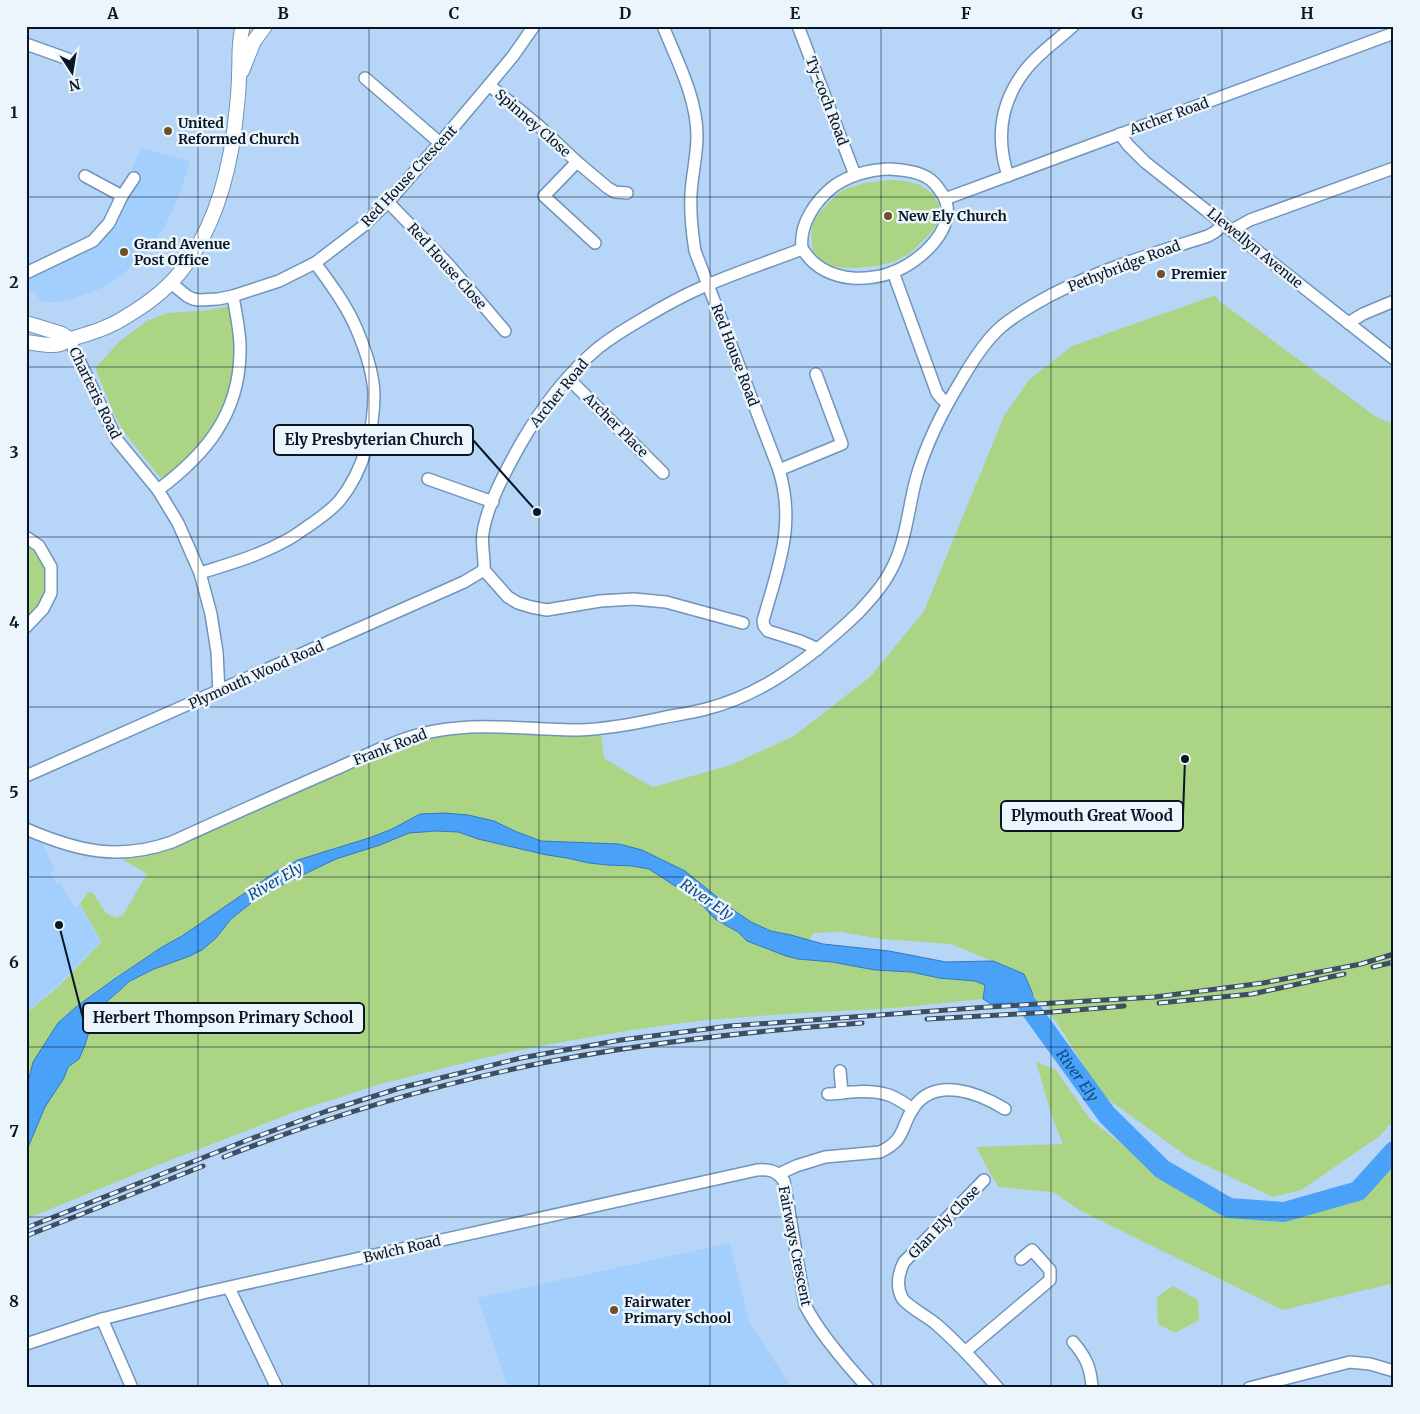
<svg xmlns="http://www.w3.org/2000/svg" width="1420" height="1414" font-family="Merriweather,serif">
  <style>
    .built { fill: #a3cffe }
    .green { fill: #abd584 }
    .water { fill: #4aa1f8; stroke: #3677b9 }
    .lines { fill: none; stroke-linecap: round; stroke-linejoin: round }
    .river { stroke: #4aa1f8; stroke-width: 20 }
    .minor-casing { stroke: #7194bb; stroke-width: 14 }
    .tertiary-casing { stroke: #7194bb; stroke-width: 16 }
    .minor { stroke: #fff; stroke-width: 11 }
    .tertiary { stroke: #fff; stroke-width: 14 }
    .rail-casing { stroke: #3c4f63; stroke-width: 5 }
    .rail { stroke: #ecf4fc; stroke-width: 3; stroke-dasharray: 9; stroke-linecap: butt }
    .grid { fill: none; stroke: #081625; stroke-width: 1; stroke-opacity: 0.55 }
    .poi-dot { fill: #6f4f25; stroke: #ecf4fc; stroke-width: 2 }
    .labels { text-anchor: middle; dominant-baseline: central; stroke-width: 5; stroke-linejoin: round; paint-order: stroke }
    .street-label { font-size: 14px; fill: #081625; stroke: #ecf4fc }
    .poi-label { font-size: 14px; font-weight: bold; fill: #081625; stroke: #ecf4fc; text-anchor: start }
    .water-label { font-size: 15px; font-style: italic; fill: #094980; stroke: #ecf4fc }
    .leader { fill: none; stroke: #081625; stroke-width: 2 }
    .callout-dot { fill: #081625; stroke: #ecf4fc; stroke-width: 2 }
    .callout { fill: #ecf4fc; stroke: #081625; stroke-width: 2 }
    .callout-label { font-size: 15px; text-anchor: middle; font-weight: bold; fill: #081625 }
    .neatline { fill: none; stroke: #081625; stroke-width: 2 }
    .grid-label { font-size: 16px; text-anchor: middle; font-weight: bold; fill: #081625 }
  </style>
  <rect width="100%" height="100%" fill="#b7d6f7"/>
  <g class="built">
    <polygon points="141,148 189,161 189,166 176,204 175,204 171,214 163,229 150,248 140,259 119,277 104,287 74,298 58,302 43,302 31,290 27,292 26,279 99,243 112,227 141,176 131,170"/>
    <polygon points="26,833 41,839 54,870 51,873 57,884 60,883 75,907 80,905 100,942 58,985 26,1012"/>
    <polygon points="730,1243 749,1322 792,1388 508,1388 478,1298"/>
  </g>
  <g class="green">
    <polygon points="890,180 906,181 920,185 933,194 939,205 936,226 926,238 909,254 895,261 877,266 856,268 834,267 823,262 813,251 811,236 813,221 829,202 843,190 864,183"/>
    <polygon points="1216,295 1218,300 1375,416 1394,425 1394,1120 1380,1136 1301,1190 1273,1197 1188,1157 1102,1095 1044,1002 1034,1002 1032,992 1024,974 951,944 881,939 840,932 814,933 809,940 771,931 751,922 709,891 660,859 642,850 541,841 517,832 494,821 420,814 392,829 372,837 298,860 277,871 182,936 162,947 113,979 76,1007 58,1023 33,1062 26,1090 26,1013 59,986 101,942 80,904 88,892 93,893 106,913 116,918 123,915 147,874 112,853 136,851 429,732 575,730 577,737 601,734 604,758 638,779 653,787 731,765 794,736 870,677 924,611 1004,416 1029,380 1072,346"/>
    <polygon points="230,306 235,339 234,368 228,398 213,427 188,459 164,480 159,476 124,432 114,414 96,370 97,366 120,341 147,321 167,313 210,310"/>
    <polygon points="26,542 42,558 48,574 45,598 26,623"/>
    <polygon points="436,831 458,832 478,839 547,855 567,858 589,863 608,865 632,866 649,869 689,895 704,907 715,919 738,932 747,941 786,956 798,959 832,962 875,970 911,972 939,978 975,981 985,985 983,999 896,1008 787,1014 706,1020 632,1030 540,1046 488,1057 381,1084 297,1111 158,1165 26,1219 26,1152 45,1107 64,1078 68,1067 79,1059 85,1045 94,1015 103,1005 131,981 154,969 190,956 202,950 216,938 231,919 251,903 271,890 336,859 380,845 409,833"/>
    <polygon points="1036,1062 1056,1070 1090,1119 1128,1149 1172,1179 1213,1198 1252,1220 1285,1221 1320,1204 1345,1200 1375,1177 1394,1160 1394,1283 1283,1310 1081,1211 1053,1192 998,1187 976,1147 1063,1144 1052,1117"/>
    <polygon points="1173,1286 1198,1300 1199,1320 1175,1333 1158,1324 1157,1297"/>
  </g>
  <polygon class="water" points="444,813 468,815 494,821 517,832 541,841 619,844 642,850 685,871 732,909 751,922 771,931 791,935 823,944 889,951 946,962 993,961 1024,974 1032,992 1034,1002 991,1004 983,999 985,985 975,981 939,978 911,972 875,970 832,962 798,959 786,956 747,941 738,932 715,919 704,907 689,895 649,869 632,866 608,865 589,863 567,858 547,855 478,839 458,832 436,831 409,833 380,845 336,859 271,890 251,903 231,919 216,938 202,950 190,956 154,969 130,981 103,1005 94,1015 85,1045 79,1059 68,1067 64,1078 45,1107 26,1152 26,1090 33,1062 58,1023 76,1007 113,980 162,947 182,936 277,871 298,860 372,837 392,829 420,814"/>
  <g class="lines">
    <path class="river" id="s1" d="M 1010,981 L 1107,1115 L 1162,1169 L 1229,1208 L 1284,1212 L 1358,1191 L 1394,1151"/>
    <defs>
      <g id="minor">
        <path d="M 663,26 C 677,61 697,98 697,136 C 697,155 692,175 691,194 C 690,213 692,232 695,251 L 779,470 C 796,526 778,567 763,621 L 764,626 L 768,631 L 800,641 L 818,649"/>
        <polyline points="798,26 855,175"/>
        <polyline points="26,44 68,59"/>
        <polyline points="365,78 440,143"/>
        <polyline points="489,85 539,126 577,162 608,188 615,192 627,193"/>
        <polyline points="1120,134 1128,145 1145,162 1394,359"/>
        <polyline points="577,162 544,196 595,243"/>
        <path d="M 888,169 C 901,170 917,171 928,178 C 935,182 939,189 943,195 C 961,226 919,263 893,272 C 881,277 864,279 852,278 C 833,276 817,269 806,254 C 804,252 803,250 802,248 C 799,224 816,200 834,186 C 850,175 869,170 888,169 Z"/>
        <path d="M 1008,176 C 995,136 1001,100 1027,68 C 1040,52 1058,40 1073,26"/>
        <polyline points="122,196 134,178"/>
        <polyline points="945,199 1394,33"/>
        <polyline points="388,202 448,264 505,331"/>
        <polyline points="1232,230 1250,220 1394,168"/>
        <polyline points="893,272 937,393 942,399 948,402"/>
        <polyline points="26,273 93,241 109,223 122,196 85,176"/>
        <polyline points="171,283 187,296 193,299 199,300 218,299 233,296 279,281 315,263 362,227 388,202 440,143 489,85 513,56 534,26"/>
        <polyline points="1348,323 1363,314 1394,301"/>
        <polyline points="69,339 117,440 158,490 178,523 200,573 211,614 217,652 219,692"/>
        <polyline points="568,378 663,473"/>
        <polyline points="779,470 842,444 816,374"/>
        <polyline points="428,479 493,502"/>
        <path d="M 158,490 C 205,455 239,415 240,353 C 241,334 236,315 233,296"/>
        <polyline points="26,537 39,546 51,567 51,593 43,609 26,627"/>
        <path d="M 484,570 C 485,558 481,545 483,533 C 487,505 506,470 520,445 C 540,410 567,374 598,348 C 611,338 625,329 639,321 C 662,307 685,294 710,284 C 740,271 771,261 802,249"/>
        <polyline points="484,570 508,597 518,603 531,607 547,610 600,601 634,599 666,602 743,623"/>
        <path d="M 200,573 C 229,564 258,556 285,541 C 292,538 298,533 304,529 C 317,520 330,512 340,500 C 364,470 374,430 374,393 C 373,372 365,349 357,330 C 347,306 331,284 315,263"/>
        <polyline points="26,776 464,582 484,570"/>
        <path d="M 26,829 C 77,851 118,861 172,842 C 227,817 282,792 338,768 C 369,754 401,737 435,731 C 482,722 530,730 578,730 C 606,729 634,724 661,718 C 676,715 691,713 706,709 C 730,703 756,691 777,678 C 807,659 833,637 858,613 C 870,600 882,587 890,572 C 906,544 908,509 916,479 C 926,443 943,410 962,379 C 973,360 985,341 1001,327 C 1016,314 1033,305 1051,295 C 1101,269 1155,253 1208,236 L 1215,232 L 1224,224"/>
        <polyline points="840,1071 842,1093"/>
        <path d="M 828,1094 C 846,1093 867,1089 885,1094 C 895,1096 904,1103 913,1109"/>
        <path d="M 779,1174 L 796,1166 L 825,1157 L 880,1152 C 907,1139 900,1127 914,1107 C 936,1076 979,1093 1005,1109"/>
        <path d="M 984,1180 L 904,1262 C 898,1274 896,1286 902,1298 C 907,1306 928,1317 936,1324 C 959,1344 978,1365 998,1388"/>
        <polyline points="229,1288 277,1388"/>
        <polyline points="102,1319 132,1388"/>
        <path d="M 1073,1342 C 1086,1357 1091,1368 1092,1388"/>
        <path d="M 26,1344 L 102,1319 L 203,1293 L 757,1170 C 769,1169 776,1170 784,1181 L 805,1305 C 819,1333 847,1365 868,1388"/>
        <polyline points="966,1351 1050,1280 1050,1270 1032,1250 1021,1259"/>
        <polyline points="1249,1388 1350,1362 1370,1364 1394,1371"/>
      </g>
      <g id="tertiary">
        <polyline points="242,71 254,41 265,26"/>
        <polyline points="26,323 62,334 69,339"/>
        <path d="M 26,342 C 36,343 50,347 60,344 C 64,343 67,340 71,339 C 90,333 109,328 127,316 C 149,303 169,288 184,267 C 219,221 232,162 237,106 C 238,96 239,86 239,75 C 240,59 238,42 243,26"/>
      </g>
    </defs>
    <use href="#minor" class="minor-casing"/>
    <use href="#tertiary" class="tertiary-casing"/>
    <use href="#minor" class="minor"/>
    <use href="#tertiary" class="tertiary"/>
    <defs>
      <g id="rail">
        <polyline points="1373,967 1394,962"/>
        <polyline points="1159,1003 1252,994 1344,974"/>
        <polyline points="927,1019 1052,1012 1124,1006"/>
        <path d="M 224,1157 C 323,1118 427,1087 532,1065 C 640,1043 752,1031 862,1023"/>
        <polyline points="26,1228 250,1139 327,1111 400,1088 521,1058 621,1040 730,1026 988,1007 1155,997 1263,983 1361,964 1394,954"/>
        <polyline points="26,1236 203,1166"/>
      </g>
    </defs>
    <use href="#rail" class="rail-casing"/>
    <use href="#rail" class="rail"/>
  </g>
  <path class="grid" d="M 198,26 L 198,1388M 369,26 L 369,1388M 539,26 L 539,1388M 710,26 L 710,1388M 881,26 L 881,1388M 1051,26 L 1051,1388M 1222,26 L 1222,1388M 26,197 L 1394,197M 26,367 L 1394,367M 26,537 L 1394,537M 26,707 L 1394,707M 26,877 L 1394,877M 26,1047 L 1394,1047M 26,1217 L 1394,1217"/>
  <g class="poi-dot">
    <circle cx="168" cy="131" r="5"/>
    <circle cx="888" cy="216" r="5"/>
    <circle cx="124" cy="252" r="5"/>
    <circle cx="1161" cy="274" r="5"/>
    <circle cx="614" cy="1310" r="5"/>
  </g>
  <g class="labels">
    <g class="street-label">
      <text transform="translate(827 101) rotate(69)">Ty-coch Road</text>
      <text transform="translate(1169 116) rotate(-20)">Archer Road</text>
      <text transform="translate(533 123) rotate(41)">Spinney Close</text>
      <text transform="translate(409 176) rotate(-47)">Red House Crescent</text>
      <text transform="translate(1255 248) rotate(39)">Llewellyn Avenue</text>
      <text transform="translate(447 266) rotate(48)">Red House Close</text>
      <text transform="translate(1124 266) rotate(-21)">Pethybridge Road</text>
      <text transform="translate(735 355) rotate(69)">Red House Road</text>
      <text transform="translate(95 393) rotate(64)">Charteris Road</text>
      <text transform="translate(559 393) rotate(-51)">Archer Road</text>
      <text transform="translate(616 425) rotate(45)">Archer Place</text>
      <text transform="translate(256 675) rotate(-24)">Plymouth Wood Road</text>
      <text transform="translate(390 747) rotate(-21)">Frank Road</text>
      <text transform="translate(944 1222) rotate(-46)">Glan Ely Close</text>
      <text transform="translate(795 1246) rotate(79)">Fairways Crescent</text>
      <text transform="translate(402 1249) rotate(-13)">Bwlch Road</text>
    </g>
    <g class="poi-label">
      <text x="178" y="123">United<tspan x="178" dy="16">Reformed Church</tspan></text>
      <text x="898" y="216">New Ely Church</text>
      <text x="134" y="244">Grand Avenue<tspan x="134" dy="16">Post Office</tspan></text>
      <text x="1171" y="274">Premier</text>
      <text x="624" y="1302">Fairwater<tspan x="624" dy="16">Primary School</tspan></text>
    </g>
    <g class="water-label">
      <text transform="translate(275 881) rotate(-30)">River Ely</text>
      <text transform="translate(707 899) rotate(34)">River Ely</text>
      <text stroke="none"><textPath href="#s1" startOffset="116">River Ely</textPath></text>
    </g>
  </g>
  <path class="leader" d="M537 512L473 440M1185 759L1183 816M59 925L83 1018"/>
  <g class="callout-dot">
    <circle cx="537" cy="512" r="5"/>
    <circle cx="1185" cy="759" r="5"/>
    <circle cx="59" cy="925" r="5"/>
  </g>
  <g class="callout">
    <rect x="274" y="425" width="199" height="30" rx="5"/>
    <rect x="1001" y="801" width="182" height="30" rx="5"/>
    <rect x="83" y="1003" width="281" height="30" rx="5"/>
  </g>
  <g class="callout-label">
    <text x="374" y="445">Ely Presbyterian Church</text>
    <text x="1092" y="821">Plymouth Great Wood</text>
    <text x="223" y="1023">Herbert Thompson Primary School</text>
  </g>
  <rect width="1420" height="1414" fill="none" stroke="#ecf4fc" stroke-width="55"/>
  <g transform="translate(72 72) rotate(168)" stroke="#ecf4fc" stroke-width="4" paint-order="stroke">
  <path d="M0-4L9 19L0 12L-9 19Z" fill="#081625"/>
  <text y="-8" font-size="14" font-weight="bold" text-anchor="middle" fill="#081625">N</text>
  </g>
  <rect x="28" y="28" width="1364" height="1358" class="neatline"/>
  <g class="grid-label">
    <text x="113" y="19">A</text>
    <text x="283" y="19">B</text>
    <text x="454" y="19">C</text>
    <text x="625" y="19">D</text>
    <text x="795" y="19">E</text>
    <text x="966" y="19">F</text>
    <text x="1137" y="19">G</text>
    <text x="1307" y="19">H</text>
    <text x="14" y="118">1</text>
    <text x="14" y="288">2</text>
    <text x="14" y="458">3</text>
    <text x="14" y="628">4</text>
    <text x="14" y="798">5</text>
    <text x="14" y="968">6</text>
    <text x="14" y="1137">7</text>
    <text x="14" y="1307">8</text>
  </g>
</svg>
